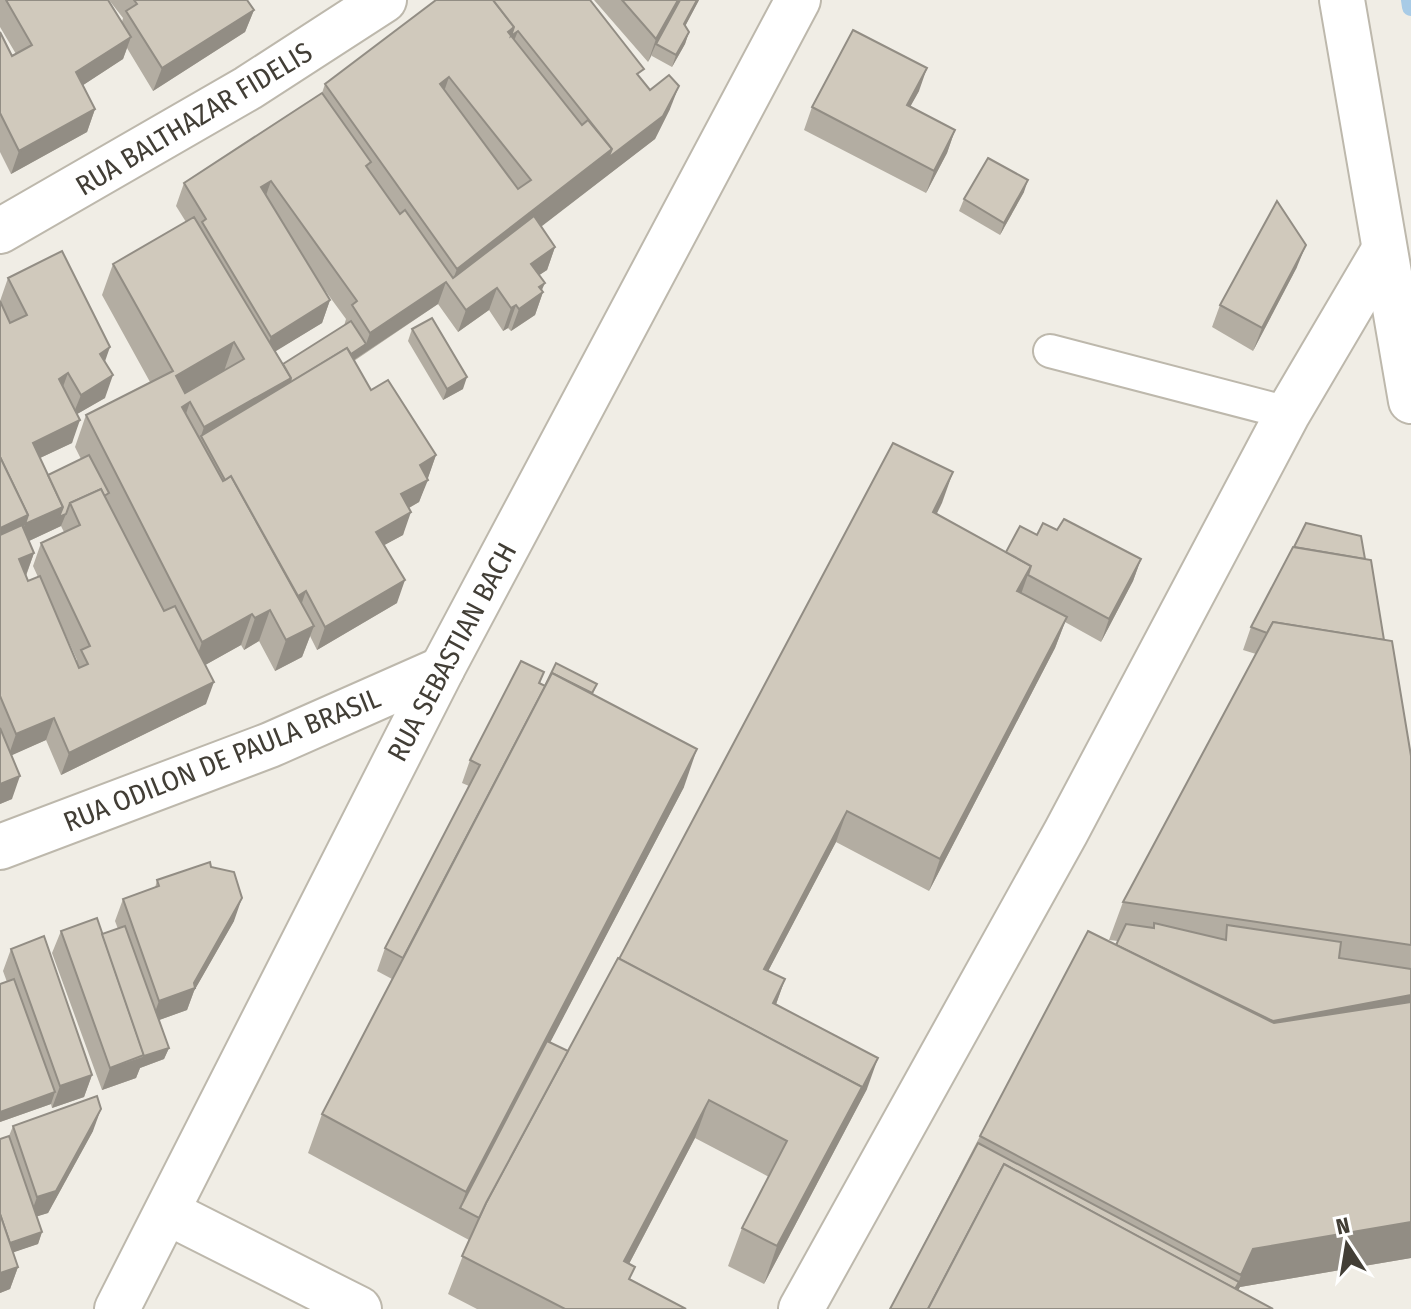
<svg xmlns="http://www.w3.org/2000/svg" width="1411" height="1309" font-family="'Fira Sans Condensed',sans-serif">
  <style>
    .lines { fill: none; stroke-linecap: round; stroke-linejoin: round }
    .stream { stroke: #a8cbe6; stroke-width: 18 }
    .lane-casing { stroke: #bdb8ac; stroke-width: 36 }
    .street-casing { stroke: #bdb8ac; stroke-width: 48 }
    .lane { stroke: #fff; stroke-width: 32 }
    .street { stroke: #fff; stroke-width: 44 }
    .wall { fill: #b3ada2; fill-rule: evenodd }
    .shaded-wall { fill: #928d84 }
    .building { fill: #d0c9bc; stroke: #928d84; stroke-width: 2; fill-rule: evenodd }
    .labels { text-anchor: middle; dominant-baseline: central; stroke-width: 6; stroke-linejoin: round; paint-order: stroke }
    .street-label { font-size: 28px; fill: #423e36; stroke: #fff }
  </style>
  <rect width="100%" height="100%" fill="#f0ede5"/>
  <g class="lines">
    <polyline class="stream" points="1410,0 1411,7"/>
    <defs>
      <polyline id="lane" points="1050,351 1288,413"/>
      <g id="street">
        <polyline points="1342,0 1411,401"/>
        <polyline points="0,231 248,88 384,0"/>
        <polyline points="0,847 270,745 442,669"/>
        <polyline points="167,1212 359,1309"/>
        <polyline points="117,1309 442,669 798,0"/>
        <polyline points="801,1309 1066,832 1288,413 1384,250"/>
      </g>
    </defs>
    <use href="#lane" class="lane-casing"/>
    <use href="#street" class="street-casing"/>
    <use href="#lane" class="lane"/>
    <use href="#street" class="street"/>
  </g>
  <g class="wall">
    <polygon points="0,0 108,0 122,22 123,18 109,0 247,0 254,10 245,32 153,91 127,48 123,59 83,85 95,109 87,132 11,174 0,152 0,32 12,56 16,54 0,27"/>
    <path d="M 436,0 L 641,79 L 650,90 L 670,109 L 655,139 L 541,226 L 555,247 L 547,270 L 539,275 L 543,292 L 535,315 L 511,331 L 508,328 L 503,331 L 489,310 L 458,332 L 438,304 L 354,361 L 371,390 L 436,455 L 419,502 L 409,508 L 403,535 L 384,545 L 397,603 L 317,650 L 310,636 L 302,657 L 275,671 L 259,641 L 244,650 L 241,645 L 205,665 L 206,704 L 61,775 L 46,740 L 11,755 L 12,799 L 0,804 L 0,301 L 11,323 L 0,301 L 8,278 L 105,362 L 105,398 L 77,414 L 72,443 L 40,458 L 48,475 L 81,459 L 75,447 L 86,415 L 150,382 L 102,295 L 113,264 L 186,222 L 176,206 L 184,183 L 322,93 L 325,84 ZM 313,274 L 346,319 L 344,326 L 283,364 L 275,351 L 322,323 L 330,300 ZM 61,526 L 64,532 L 41,543 L 33,566 L 38,577 L 28,581 L 26,576 L 34,553 L 29,541 ZM 62,627 L 77,660 L 76,662 Z"/>
    <polygon points="594,0 699,0 685,26 689,32 685,44 672,67 652,56 652,55 648,62"/>
    <polygon points="919,91 910,106 955,130 947,153 926,193 804,130 812,107"/>
    <polygon points="1024,192 1000,235 959,211 964,199"/>
    <polygon points="1297,267 1253,351 1212,327 1220,305"/>
    <polygon points="412,329 463,389 443,400 408,341"/>
    <polygon points="953,472 936,514 1006,552 1037,535 1057,530 1141,559 1133,581 1101,642 1065,622 1055,648 929,891 836,842 768,971 785,979 776,1004 867,1089 764,1284 728,1266 742,1228 769,1177 695,1138 629,1264 630,1279 686,1309 477,1309 448,1294 469,1240 308,1153 322,1114 392,979 377,971 385,948 469,786 462,783 470,760 544,672 540,683 545,686 597,684 593,694 684,787 550,1042 568,1051 619,959"/>
    <polygon points="1365,559 1411,756 1411,1258 1240,1287 1238,1290 890,1309 980,1136 1116,945 1118,941 1109,940 1123,902 1256,654 1243,650 1251,627"/>
    <polygon points="157,880 234,921 194,991 187,1010 159,1020 169,1048 164,1059 140,1068 136,1078 102,1090 52,953 61,931 102,934 118,929 115,921 123,899 155,888"/>
    <polygon points="11,949 92,1075 84,1097 52,1108 51,1104 0,1122 0,985 7,982 3,971"/>
    <polygon points="13,1126 93,1131 48,1213 37,1216 42,1232 38,1244 13,1252 18,1267 10,1289 0,1293 0,1139 9,1136"/>
  </g>
  <g class="shaded-wall">
    <polygon points="678,0 682,0 656,44 648,62 656,39"/>
    <polygon points="697,0 699,0 680,36 684,24"/>
    <polygon points="254,10 245,32 153,91 162,68"/>
    <polygon points="514,27 518,31 509,53 508,32"/>
    <polygon points="689,32 685,44 672,67 676,55"/>
    <polygon points="131,37 123,59 68,95 76,72"/>
    <polygon points="927,68 919,91 899,127 907,105"/>
    <polygon points="449,77 438,109 440,84"/>
    <polygon points="679,86 670,109 655,139 454,294 450,287 457,269"/>
    <polygon points="95,109 87,132 11,174 19,151"/>
    <polygon points="955,130 947,153 926,193 934,171"/>
    <polygon points="1028,180 1024,192 1000,235 1004,223"/>
    <polygon points="271,181 263,204 261,187"/>
    <polygon points="1306,245 1297,267 1253,351 1262,328"/>
    <polygon points="555,247 547,270 523,286 531,264"/>
    <polygon points="446,282 438,304 280,409 201,436 204,427 291,378 366,344 370,333"/>
    <polygon points="545,283 540,294 543,292 535,315 511,331 519,309 539,287"/>
    <polygon points="497,288 489,310 458,332 466,310"/>
    <polygon points="330,300 322,323 263,359 271,337"/>
    <polygon points="516,305 508,328 503,331 511,308"/>
    <polygon points="234,342 223,374 165,408 176,376"/>
    <polygon points="110,347 102,370 100,354"/>
    <polygon points="68,373 60,395 59,379"/>
    <polygon points="113,375 105,398 72,417 81,395"/>
    <polygon points="467,377 463,389 443,400 447,389"/>
    <polygon points="190,402 179,434 182,407"/>
    <polygon points="80,420 72,443 25,465 33,443"/>
    <polygon points="436,455 428,478 412,487 420,465"/>
    <polygon points="953,472 942,503 922,544 933,512"/>
    <polygon points="428,480 419,502 393,517 401,494"/>
    <polygon points="63,507 66,514 61,526 16,547 25,524"/>
    <polygon points="411,512 403,535 368,554 376,532"/>
    <polygon points="28,515 16,547 0,554 0,528"/>
    <polygon points="34,553 26,575 11,582 19,559"/>
    <polygon points="1141,559 1133,581 1101,642 1109,619"/>
    <polygon points="1031,566 1020,597 1017,591"/>
    <polygon points="405,580 397,603 317,650 325,627"/>
    <polygon points="306,591 298,614 290,618 298,596"/>
    <polygon points="270,610 259,641 244,650 255,618"/>
    <polygon points="252,614 241,645 191,673 202,642"/>
    <polygon points="1067,617 1055,648 929,891 940,859"/>
    <polygon points="314,626 302,657 275,671 286,640"/>
    <polygon points="214,682 206,704 61,775 69,753"/>
    <polygon points="54,718 46,740 8,757 16,734"/>
    <polygon points="697,749 684,787 463,1209 460,1208 466,1192"/>
    <polygon points="20,776 12,799 0,804 0,784"/>
    <polygon points="847,811 836,842 753,1000 764,969"/>
    <polygon points="242,898 234,921 194,991 187,1010 151,1023 159,1001 194,983"/>
    <polygon points="785,979 774,1010 773,1003"/>
    <polygon points="1411,995 1411,1024 1262,1053 1273,1021"/>
    <polygon points="169,1048 164,1059 140,1068 136,1078 102,1090 110,1068"/>
    <polygon points="878,1058 867,1089 764,1284 777,1246"/>
    <polygon points="92,1075 84,1097 52,1108 60,1086"/>
    <polygon points="55,1092 51,1104 0,1122 0,1112"/>
    <polygon points="709,1100 695,1138 610,1300 624,1261"/>
    <polygon points="101,1109 93,1131 48,1213 29,1219 37,1197"/>
    <polygon points="1411,1222 1411,1258 1240,1287 1232,1302 1241,1275 1253,1249"/>
    <polygon points="42,1232 38,1244 0,1257 3,1246"/>
    <polygon points="18,1267 10,1289 0,1293 0,1273"/>
  </g>
  <g class="building">
    <polygon points="6,0 108,0 131,37 76,72 95,109 19,151 0,113 0,32 12,56 32,45"/>
    <polygon points="134,0 247,0 254,10 162,68 126,11 137,4"/>
    <path d="M 436,0 L 493,0 L 514,27 L 508,32 L 582,125 L 588,120 L 612,149 L 457,269 L 325,84 ZM 449,77 L 531,180 L 518,189 L 440,84 Z"/>
    <polygon points="493,0 590,0 644,69 637,74 650,90 669,75 679,86 663,116 608,158 612,149 518,31 511,36 514,27"/>
    <polygon points="622,0 678,0 656,39"/>
    <polygon points="680,0 697,0 684,24 689,32 676,55 656,44"/>
    <polygon points="853,30 927,68 907,105 955,130 934,171 812,107"/>
    <polygon points="322,93 371,162 366,166 400,214 405,210 453,278 534,216 555,247 531,264 545,283 539,287 543,292 519,309 516,305 511,308 497,288 466,310 446,282 370,333 352,305 357,301 271,181 261,187 330,300 271,337 202,222 206,219 184,183"/>
    <polygon points="988,158 1028,180 1004,223 964,199"/>
    <polygon points="1277,201 1306,245 1262,328 1220,305"/>
    <path d="M 194,217 L 291,378 L 204,427 L 190,402 L 182,407 L 223,481 L 231,476 L 314,626 L 286,640 L 270,610 L 255,618 L 252,614 L 202,642 L 86,415 L 173,371 L 113,264 ZM 234,342 L 244,359 L 185,393 L 176,376 Z"/>
    <polygon points="62,251 110,347 100,354 113,375 81,395 68,373 59,379 80,420 33,443 63,507 25,524 28,515 0,457 0,301 10,323 27,315 8,278"/>
    <polygon points="432,318 467,377 447,389 412,329"/>
    <polygon points="351,321 366,344 351,354 347,348 290,383 291,378 283,364"/>
    <polygon points="347,348 371,390 388,380 436,455 420,465 428,480 401,494 411,512 376,532 405,580 325,627 306,591 298,596 231,476 225,480 201,436"/>
    <polygon points="893,443 953,472 933,512 1031,566 1017,591 1067,617 940,859 847,811 764,969 785,979 773,1003 878,1058 859,1094 862,1087 619,959"/>
    <polygon points="89,455 109,493 104,496 101,489 70,503 66,514 59,517 63,507 48,475"/>
    <polygon points="0,457 28,515 0,528"/>
    <polygon points="101,489 164,611 175,606 214,682 69,753 54,718 16,734 0,696 0,535 22,525 34,553 19,559 28,581 40,576 79,668 88,664 81,650 90,646 41,543 80,525 70,503"/>
    <polygon points="1064,519 1141,559 1109,619 1028,575 1031,566 1006,552 1020,526 1037,535 1043,523 1057,530"/>
    <polygon points="1306,523 1361,536 1365,559 1294,547"/>
    <polygon points="1293,547 1371,560 1384,640 1273,622 1267,633 1251,627"/>
    <polygon points="1273,622 1392,641 1411,756 1411,945 1123,902"/>
    <polygon points="521,661 544,672 539,683 545,686 556,663 597,684 592,693 552,673 403,958 385,948 480,765 470,760"/>
    <polygon points="552,673 697,749 466,1192 322,1114"/>
    <polygon points="0,728 20,776 0,784"/>
    <polygon points="210,862 211,867 234,872 242,898 194,983 195,988 159,1001 123,899 159,886 157,880"/>
    <polygon points="97,918 144,1055 110,1068 61,931"/>
    <polygon points="1154,923 1226,940 1227,925 1341,942 1339,958 1411,969 1411,995 1273,1021 1116,945 1126,924 1154,928"/>
    <polygon points="125,926 169,1048 144,1056 102,934"/>
    <polygon points="1088,931 1274,1023 1411,1002 1411,1222 1253,1249 1241,1275 980,1136"/>
    <polygon points="44,936 92,1075 60,1086 11,949"/>
    <polygon points="618,958 862,1087 777,1246 742,1228 787,1141 709,1100 624,1261 635,1267 629,1279 686,1309 565,1309 462,1256 486,1203"/>
    <polygon points="14,979 55,1092 0,1112 0,984"/>
    <polygon points="547,1041 568,1051 486,1203 479,1218 460,1208"/>
    <polygon points="97,1096 101,1109 56,1191 37,1197 13,1126"/>
    <polygon points="9,1136 42,1232 10,1243 0,1214 0,1139"/>
    <polygon points="978,1143 1239,1282 1235,1289 1004,1164 928,1309 890,1309"/>
    <polygon points="1004,1164 1273,1309 928,1309"/>
    <polygon points="0,1214 18,1267 0,1273"/>
  </g>
  <g class="labels">
    <g class="street-label">
      <text transform="translate(194 119) rotate(-31)">RUA BALTHAZAR FIDELIS</text>
      <text transform="translate(452 652) rotate(-62)">RUA SEBASTIAN BACH</text>
      <text transform="translate(222 760) rotate(-22)">RUA ODILON DE PAULA BRASIL</text>
    </g>
  </g>
  <g transform="translate(1347 1245) rotate(348)" stroke="#ffffff" stroke-width="6" paint-order="stroke">
  <path d="M0-6L14 30L0 20L-14 30Z" fill="#423e36"/>
  <text y="-12" font-size="22" font-weight="bold" text-anchor="middle" fill="#423e36">N</text>
  </g>
</svg>
